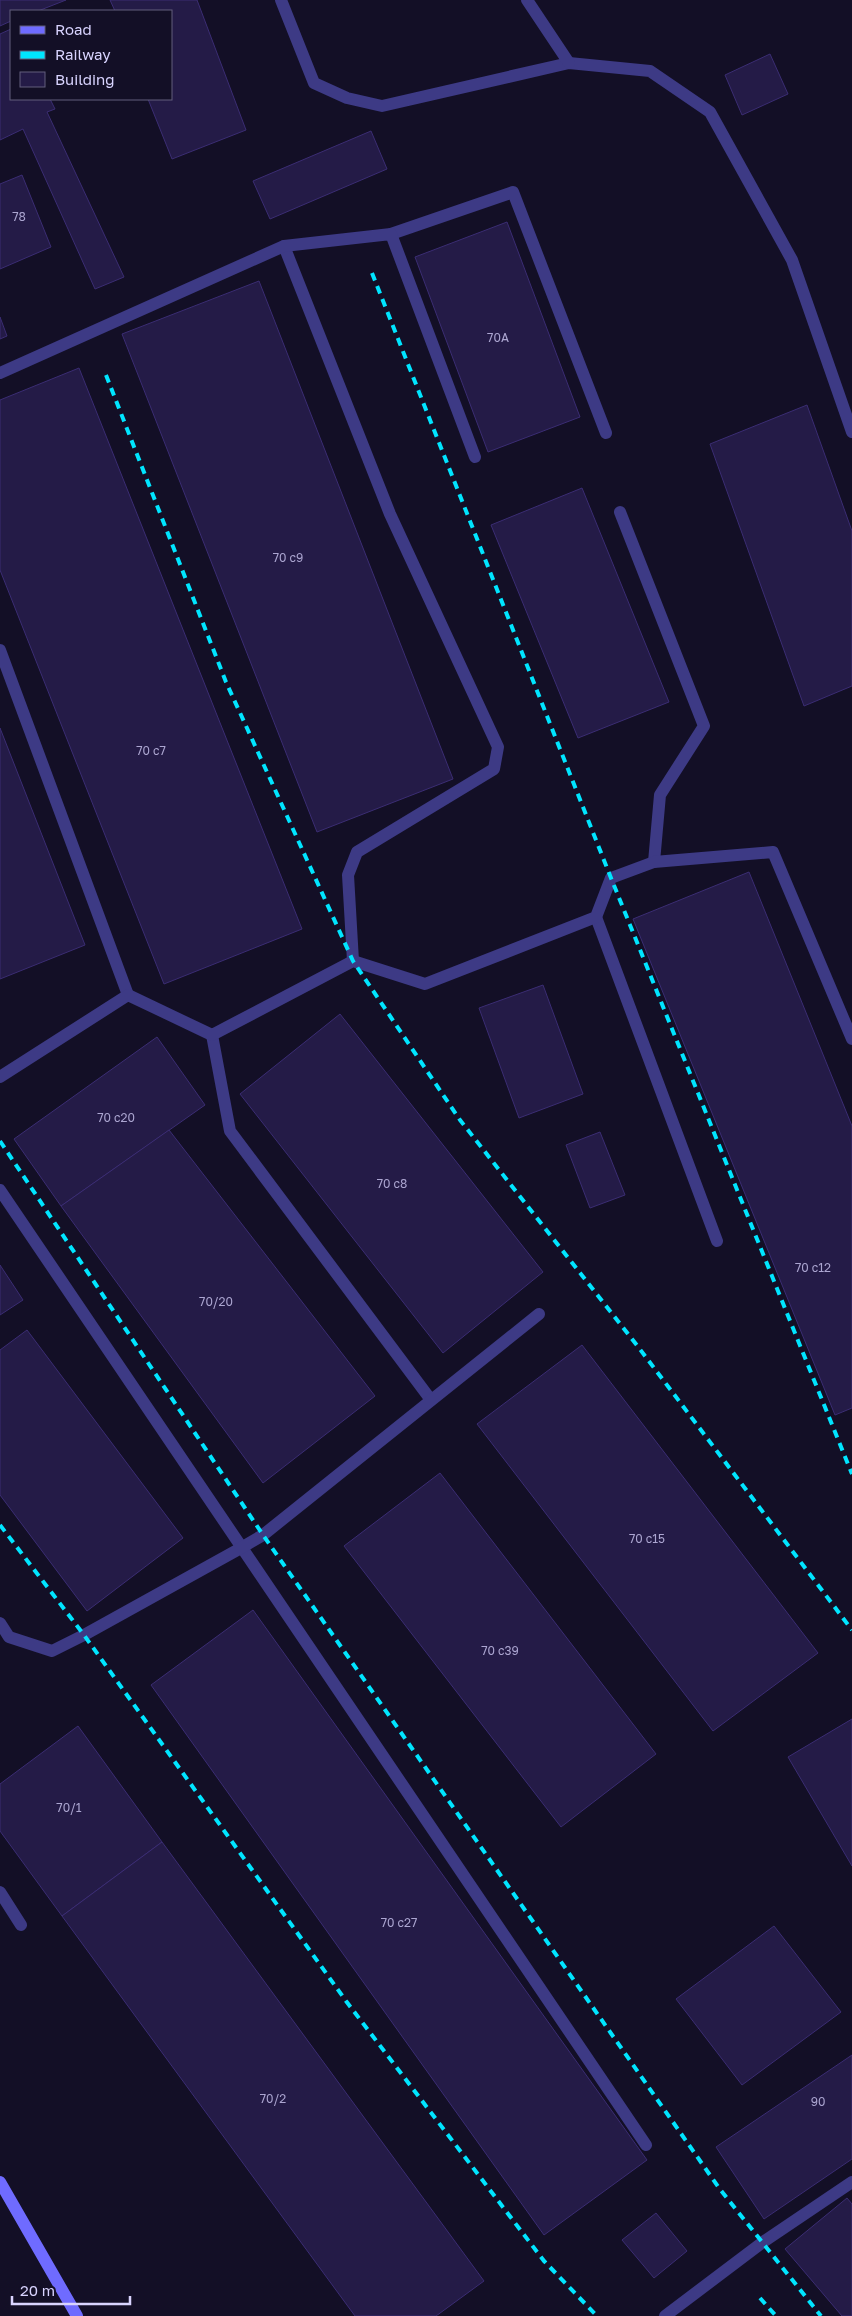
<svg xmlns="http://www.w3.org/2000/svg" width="852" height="2316" font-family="'Golos Text',sans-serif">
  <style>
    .building { fill: #241b47; stroke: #3b2d73 }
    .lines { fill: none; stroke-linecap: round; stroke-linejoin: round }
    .lane { stroke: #3d3a85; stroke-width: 12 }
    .secondary { stroke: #6f6bff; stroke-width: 12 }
    .rail { stroke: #00e5ff; stroke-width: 4; stroke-dasharray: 8 6; stroke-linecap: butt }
    .labels { text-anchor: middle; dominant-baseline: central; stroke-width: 4.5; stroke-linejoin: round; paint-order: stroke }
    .number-label { font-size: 12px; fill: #aca6d1 }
  </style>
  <rect width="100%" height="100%" fill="#130f26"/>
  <g class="building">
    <polygon points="0,0 66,0 38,11 11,11 11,21 0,26"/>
    <polygon points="110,0 197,0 246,130 172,159 148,99 171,99 171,11 115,11"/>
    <polygon points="11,29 11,99 50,99 55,109 47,112 124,277 95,289 23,129 0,140 0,34"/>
    <polygon points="770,54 788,94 742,115 725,75"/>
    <polygon points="371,131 387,169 270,219 253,181"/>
    <polygon points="22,175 51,247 0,269 0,184"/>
    <polygon points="507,222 580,417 488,452 415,257"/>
    <polygon points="259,281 453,779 317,832 122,334"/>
    <polygon points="0,317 7,336 0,339"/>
    <polygon points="79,368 302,929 164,984 0,570 0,400"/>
    <polygon points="807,405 852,531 852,686 804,706 710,444"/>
    <polygon points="582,488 669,702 578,738 491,525"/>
    <polygon points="0,728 85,945 0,979"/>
    <polygon points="749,872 852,1126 852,1408 835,1415 633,919"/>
    <polygon points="543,985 583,1094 519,1118 479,1008"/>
    <polygon points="340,1014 543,1272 443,1353 240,1094"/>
    <polygon points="157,1037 205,1105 61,1206 14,1139"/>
    <polygon points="169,1130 375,1396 263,1483 61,1206"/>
    <polygon points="600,1132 625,1195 590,1208 566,1145"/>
    <polygon points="0,1265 23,1300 0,1315"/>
    <polygon points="27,1330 183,1538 87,1611 0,1495 0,1350"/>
    <polygon points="582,1345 818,1653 713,1731 477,1424"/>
    <polygon points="440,1473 656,1754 561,1827 344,1546"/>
    <polygon points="253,1610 647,2160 544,2235 151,1685"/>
    <polygon points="852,1719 852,1866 788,1757"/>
    <polygon points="78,1726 162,1842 62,1916 0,1831 0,1784"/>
    <polygon points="162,1842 484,2281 436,2316 355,2316 62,1916"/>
    <polygon points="774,1926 841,2012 742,2085 676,1999"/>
    <polygon points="852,2055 852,2159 764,2219 716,2147"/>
    <polygon points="847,2198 852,2204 852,2316 842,2316 785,2249"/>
    <polygon points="656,2213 687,2251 654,2278 622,2240"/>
  </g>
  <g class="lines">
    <g class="lane">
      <polyline points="281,0 314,83 347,98 382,106 569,63 650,71 710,112 792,260 852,432"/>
      <polyline points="527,0 569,63"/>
      <polyline points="391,234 513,192 606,433"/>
      <polyline points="284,246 390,514 498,747 494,769 357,852 348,875 353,961"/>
      <polyline points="0,373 284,246 391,234 475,457"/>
      <polyline points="620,512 704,726 660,795 654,862"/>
      <polyline points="0,650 128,995"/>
      <polyline points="596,917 717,1241"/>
      <polyline points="212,1035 230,1131 431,1400"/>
      <polyline points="0,1077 128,995 212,1035 353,961 425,984 596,917 611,878 654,862 773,852 852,1039"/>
      <polyline points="0,1190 646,2145"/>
      <polyline points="0,1623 9,1637 52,1651 84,1635 241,1548 263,1535 539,1314"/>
      <polyline points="0,1892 21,1925"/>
      <polyline points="665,2316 763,2242 852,2182"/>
    </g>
    <polyline class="secondary" points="0,2182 77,2316"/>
    <g class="rail">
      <polyline points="372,273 611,878 852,1474"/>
      <polyline points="106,375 226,682 353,961 460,1120 639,1348 852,1630"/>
      <polyline points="0,1141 263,1535 719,2188 821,2316"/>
      <polyline points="0,1525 84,1635 346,2001 544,2261 597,2316"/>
      <polyline points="760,2298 776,2316"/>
    </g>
  </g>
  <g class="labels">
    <g class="number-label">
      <text x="19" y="216">78</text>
      <text x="498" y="337">70А</text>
      <text x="288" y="557">70 с9</text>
      <text x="151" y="750">70 с7</text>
      <text x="116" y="1117">70 с20</text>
      <text x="392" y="1183">70 с8</text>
      <text x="813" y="1267">70 с12</text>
      <text x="216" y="1301">70/20</text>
      <text x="647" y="1538">70 с15</text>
      <text x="500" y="1650">70 с39</text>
      <text x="69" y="1807">70/1</text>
      <text x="399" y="1922">70 с27</text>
      <text x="273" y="2098">70/2</text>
      <text x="818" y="2101">90</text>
    </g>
  </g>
  <rect x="10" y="10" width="162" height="90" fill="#130f26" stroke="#625e7d"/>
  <rect x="20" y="26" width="25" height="8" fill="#6f6bff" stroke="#625e7d"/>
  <text x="55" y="35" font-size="15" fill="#d9d4ff">Road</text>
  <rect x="20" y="51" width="25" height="8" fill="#00e5ff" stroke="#625e7d"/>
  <text x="55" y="60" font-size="15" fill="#d9d4ff">Railway</text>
  <rect x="20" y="72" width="25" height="15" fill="#241b47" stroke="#625e7d"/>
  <text x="55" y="85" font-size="15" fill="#d9d4ff">Building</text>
  <path d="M12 2296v8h118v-8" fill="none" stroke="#d9d4ff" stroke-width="2.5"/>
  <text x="20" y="2296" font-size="15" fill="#d9d4ff" stroke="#130f26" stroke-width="4" paint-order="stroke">20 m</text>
</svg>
